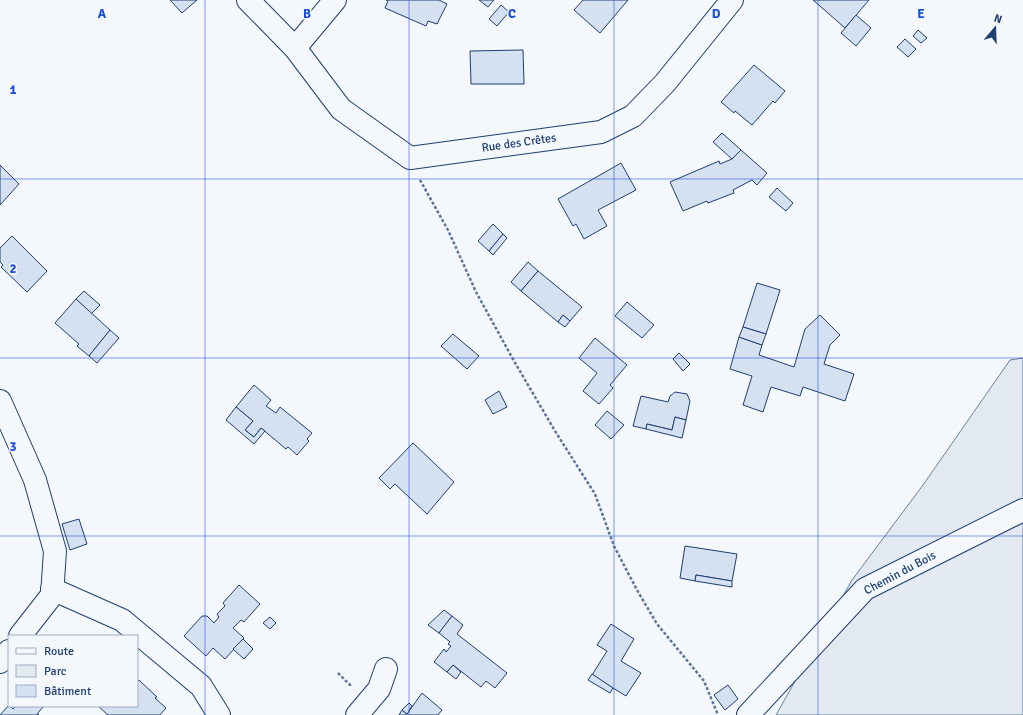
<svg xmlns="http://www.w3.org/2000/svg" width="1023" height="715" font-family="Signika,sans-serif">
  <style>
    .green { fill: #e3e9f0; stroke: #687fa3 }
    .building { fill: #d5e0f0; stroke: #1d3f73 }
    .lines { fill: none; stroke-linecap: round; stroke-linejoin: round }
    .minor-casing { stroke: #1d3f73; stroke-width: 24 }
    .path { stroke: #5e769c; stroke-width: 2.5; stroke-dasharray: 3 2; stroke-linecap: butt }
    .minor { stroke: #f4f7fb; stroke-width: 22 }
    .grid { fill: none; stroke: #1d4ed8; stroke-width: 1; stroke-opacity: 0.55 }
    .labels { text-anchor: middle; dominant-baseline: central; stroke-width: 3; stroke-linejoin: round; paint-order: stroke }
    .street-label { font-size: 12px; fill: #1d3f73; stroke: #f4f7fb }
    .grid-label { font-size: 13px; text-anchor: middle; font-weight: bold; fill: #1d4ed8; stroke: #f4f7fb; stroke-width: 3; stroke-linejoin: round; paint-order: stroke }
  </style>
  <rect width="100%" height="100%" fill="#f4f7fb"/>
  <polygon class="green" points="1023,358 1023,715 776,715 852,580 923,485 1010,360"/>
  <g class="building">
    <polygon points="170,0 197,0 182,13"/>
    <polygon points="386,0 439,0 447,4 437,24 428,21 426,26 385,8 388,1"/>
    <polygon points="479,0 494,0 488,7"/>
    <polygon points="583,0 628,0 600,33 574,10"/>
    <polygon points="813,0 869,0 845,28"/>
    <polygon points="501,5 509,12 497,26 489,19"/>
    <polygon points="856,15 871,28 856,46 841,33"/>
    <polygon points="918,30 927,38 921,43 913,36"/>
    <polygon points="905,39 916,49 908,57 897,47"/>
    <polygon points="523,50 524,84 471,84 470,51"/>
    <polygon points="754,65 785,91 775,103 773,101 752,125 735,111 734,113 721,102"/>
    <polygon points="722,133 741,150 732,159 713,142"/>
    <polygon points="741,150 767,173 757,185 752,180 733,190 734,193 708,203 707,201 683,211 670,182 719,161 720,164 732,159"/>
    <polygon points="621,163 636,190 598,210 607,226 584,239 576,224 573,226 558,199"/>
    <polygon points="0,165 19,184 0,205"/>
    <polygon points="777,188 793,203 786,211 769,197"/>
    <polygon points="493,224 503,234 489,251 478,241"/>
    <polygon points="503,234 507,238 493,255 489,251"/>
    <polygon points="12,236 47,271 27,292 1,267 3,265 0,262 0,248"/>
    <polygon points="528,262 538,271 521,291 511,282"/>
    <polygon points="538,271 582,307 570,321 563,315 558,322 521,291"/>
    <polygon points="757,283 780,290 766,334 743,327"/>
    <polygon points="84,291 100,305 91,314 76,299"/>
    <polygon points="76,299 110,330 89,356 77,346 79,344 55,323"/>
    <polygon points="627,302 654,325 642,338 615,316"/>
    <polygon points="563,315 570,321 565,327 558,322"/>
    <polygon points="820,315 840,335 830,345 824,364 854,374 845,401 803,387 800,396 771,387 763,412 743,405 752,376 730,369 739,337 762,345 759,355 794,367 805,329"/>
    <polygon points="743,327 766,334 762,345 739,337"/>
    <polygon points="110,330 119,338 97,363 89,356"/>
    <polygon points="453,334 479,356 467,369 441,346"/>
    <polygon points="595,338 627,365 610,385 613,388 599,404 583,391 597,373 579,358"/>
    <polygon points="679,353 690,364 683,371 673,359"/>
    <polygon points="254,385 271,400 266,406 276,413 280,407 312,433 307,439 309,441 297,455 288,447 286,449 261,428 254,437 245,430 253,421 236,407"/>
    <polygon points="499,391 507,407 493,414 485,400"/>
    <polygon points="675,392 687,394 690,401 686,420 675,417 672,430 647,424 646,429 633,426 641,396 668,402 670,396"/>
    <polygon points="236,407 253,421 245,430 254,437 261,428 265,431 254,444 226,420"/>
    <polygon points="607,411 624,425 611,439 595,425"/>
    <polygon points="675,417 686,420 682,438 646,429 647,424 672,430"/>
    <polygon points="413,443 454,482 427,514 395,484 390,489 379,478"/>
    <polygon points="79,519 87,544 70,550 62,524"/>
    <polygon points="685,546 737,554 732,581 696,575 695,581 680,578"/>
    <polygon points="696,575 732,581 732,587 695,581"/>
    <polygon points="239,585 260,604 244,622 241,620 233,628 244,638 225,659 213,648 206,656 184,636 202,616 207,616 214,623 219,617 217,614 225,606 223,603"/>
    <polygon points="444,610 452,616 439,633 428,625"/>
    <polygon points="452,616 463,625 457,634 507,673 495,688 486,681 481,687 453,665 447,672 434,662 444,649 446,652 451,646 448,644 450,642 439,633"/>
    <polygon points="270,617 276,623 270,629 263,623"/>
    <polygon points="611,624 634,639 621,661 641,673 626,696 592,675 607,651 597,645"/>
    <polygon points="243,639 253,649 244,659 233,649"/>
    <polygon points="453,665 461,672 456,679 447,672"/>
    <polygon points="592,674 613,688 610,693 588,680"/>
    <polygon points="139,680 157,697 155,698 166,708 160,715 108,715 98,706 137,706 137,681"/>
    <polygon points="728,685 738,699 725,710 714,695"/>
    <polygon points="422,693 442,710 438,715 399,715 402,710 407,714"/>
    <polygon points="409,703 412,706 407,714 402,710"/>
    <polygon points="9,705 13,709 16,706 44,706 37,714 39,715 0,715"/>
  </g>
  <g class="lines">
    <defs>
      <g id="minor">
        <polyline points="248,0 295,48 341,109 410,158 601,132 633,116 665,83 732,0"/>
        <polyline points="295,48 335,0"/>
        <polyline points="0,401 35,480 55,551 52,595 20,636"/>
        <polyline points="52,589 122,620 201,686 219,715"/>
        <polyline points="0,662 9,651"/>
        <polyline points="357,715 379,689 386,669"/>
        <polyline points="748,715 865,589 1023,510"/>
      </g>
    </defs>
    <use href="#minor" class="minor-casing"/>
    <g class="path">
      <polyline points="420,180 448,230 476,292 514,361 555,431 595,494 614,546 637,590 657,624 704,681 718,715"/>
      <polyline points="338,673 350,685 350,687"/>
    </g>
    <use href="#minor" class="minor"/>
  </g>
  <path class="grid" d="M 205,0 L 205,715M 409,0 L 409,715M 614,0 L 614,715M 818,0 L 818,715M 0,179 L 1023,179M 0,358 L 1023,358M 0,536 L 1023,536"/>
  <g class="labels">
    <g class="street-label">
      <text transform="translate(519 143) rotate(-8)">Rue des Crêtes</text>
      <text transform="translate(900 573) rotate(-28)">Chemin du Bois</text>
    </g>
  </g>
  <g class="grid-label">
    <text x="102" y="18">A</text>
    <text x="307" y="18">B</text>
    <text x="512" y="18">C</text>
    <text x="716" y="18">D</text>
    <text x="921" y="18">E</text>
    <text x="13" y="94">1</text>
    <text x="13" y="273">2</text>
    <text x="13" y="451">3</text>
  </g>
  <rect x="8" y="635" width="130" height="72" fill="#f4f7fb" stroke="#9eadc5"/>
  <rect x="16" y="648" width="20" height="6" fill="#f4f7fb" stroke="#9eadc5"/>
  <text x="44" y="655" font-size="12" fill="#1d3f73">Route</text>
  <rect x="16" y="665" width="20" height="12" fill="#e3e9f0" stroke="#9eadc5"/>
  <text x="44" y="675" font-size="12" fill="#1d3f73">Parc</text>
  <rect x="16" y="685" width="20" height="12" fill="#d5e0f0" stroke="#9eadc5"/>
  <text x="44" y="695" font-size="12" fill="#1d3f73">Bâtiment</text>
  <g transform="translate(995 28) rotate(19)" stroke="#f4f7fb" stroke-width="3" paint-order="stroke">
  <path d="M0-3L7 15L0 10L-7 15Z" fill="#1d3f73"/>
  <text y="-6" font-size="11" font-weight="bold" text-anchor="middle" fill="#1d3f73">N</text>
  </g>
</svg>
